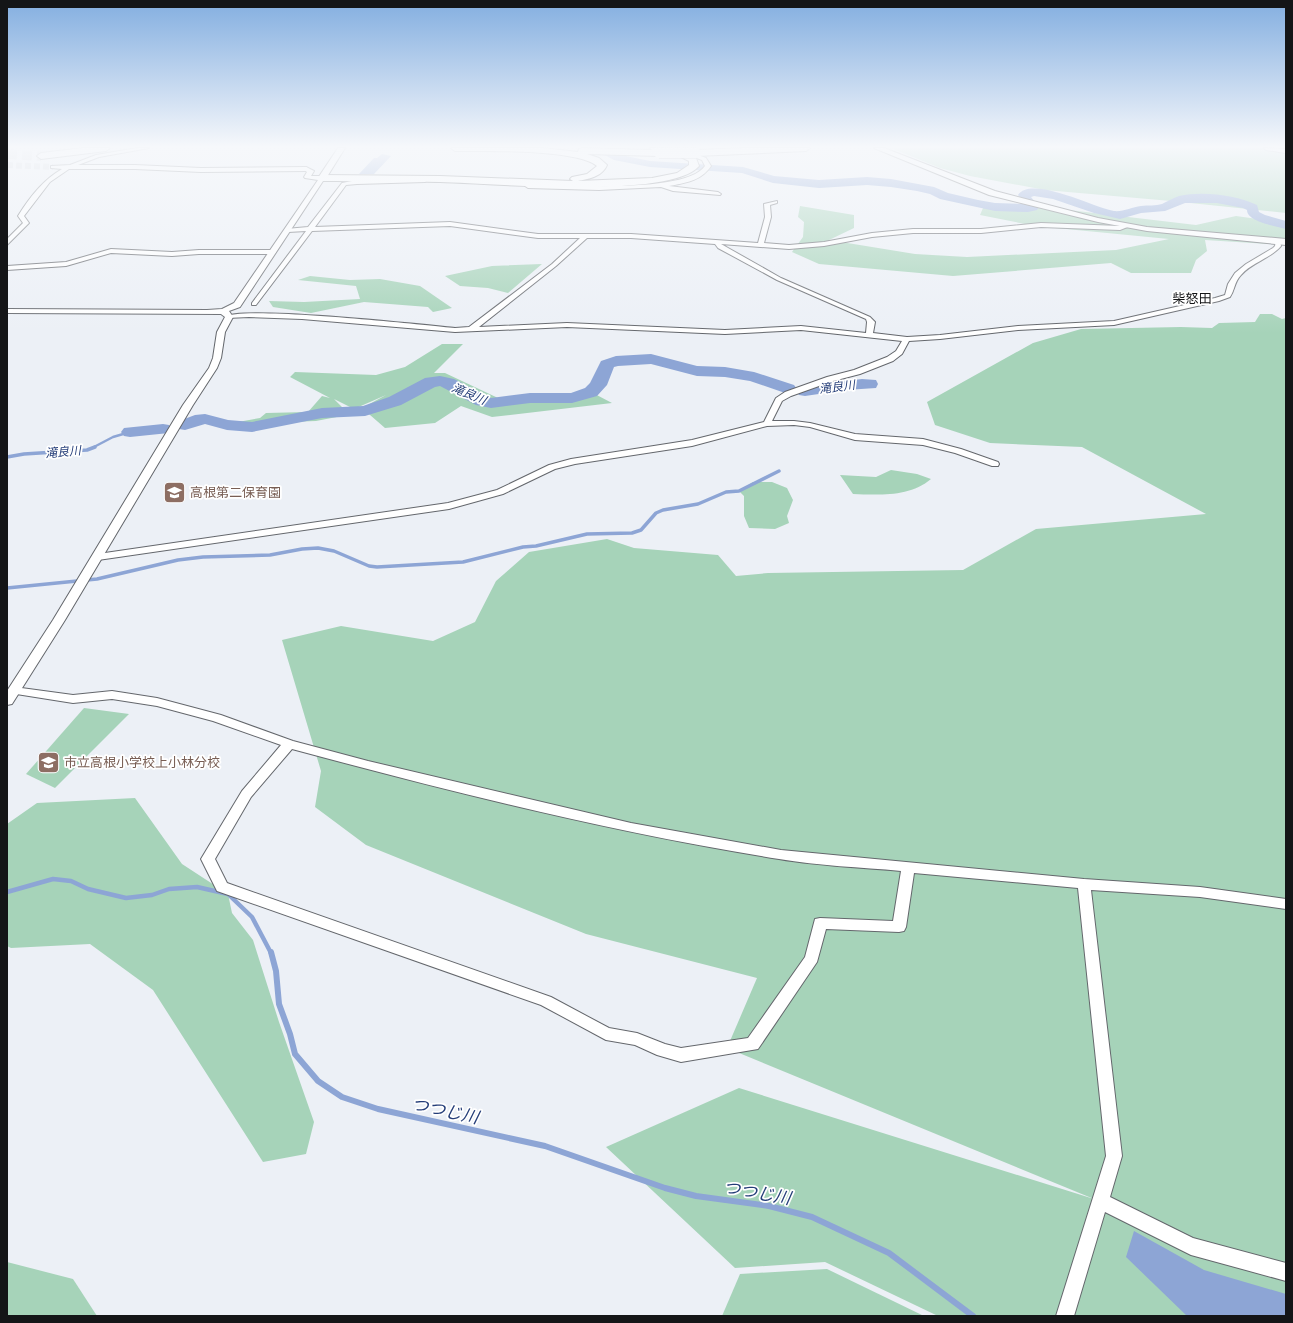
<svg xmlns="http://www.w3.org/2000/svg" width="1293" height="1323" font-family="'Fira Sans','Noto Sans JP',sans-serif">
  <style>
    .green { fill: #a6d3b9 }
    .water { fill: #8da5d5 }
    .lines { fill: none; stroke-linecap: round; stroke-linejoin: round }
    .stream-far3 { stroke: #8da5d5; stroke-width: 2.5 }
    .stream-far2 { stroke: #8da5d5; stroke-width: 3.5 }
    .stream-far1 { stroke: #8da5d5; stroke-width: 4.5 }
    .stream { stroke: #8da5d5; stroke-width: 6 }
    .river { fill: #8da5d5; fill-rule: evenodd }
    .minor-tunnel { stroke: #cccfd5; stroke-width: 6; stroke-dasharray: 6 3; stroke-linecap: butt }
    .motorway-tunnel { stroke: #cccfd5; stroke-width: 10; stroke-dasharray: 10 5; stroke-linecap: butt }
    .minor-casing { stroke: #64676c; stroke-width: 2 }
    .tertiary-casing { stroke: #64676c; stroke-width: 2 }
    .secondary-casing { stroke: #64676c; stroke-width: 2 }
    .motorway-casing { stroke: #64676c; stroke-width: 2 }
    .minor { fill: #fff; fill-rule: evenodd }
    .tertiary { fill: #fff; fill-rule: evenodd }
    .secondary { fill: #fff; fill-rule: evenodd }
    .motorway { fill: #fff; fill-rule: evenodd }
    .motorway-bridge-casing { stroke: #64676c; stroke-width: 11; stroke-linecap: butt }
    .motorway-bridge { stroke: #fff; stroke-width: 10 }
    .labels { text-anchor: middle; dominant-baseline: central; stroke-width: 3.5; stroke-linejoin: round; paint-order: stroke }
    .far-water-label { font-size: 12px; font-style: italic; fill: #243d78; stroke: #fff }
    .far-quarter-label { font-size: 13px; fill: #141517; stroke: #fff }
    .education-label { font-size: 13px; fill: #785e54; stroke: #fff; text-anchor: start }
    .near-water-label { font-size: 17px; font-style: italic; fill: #243d78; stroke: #fff }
  </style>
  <rect width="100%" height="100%" fill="#ecf0f6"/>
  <g class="green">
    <polygon points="891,148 1286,148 1286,213 1171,201 1045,190 970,176 940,168"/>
    <polygon points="800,206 854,215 854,228 829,240 915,254 967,257 1116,250 1169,239 1035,226 980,215 983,208 1035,206 1196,225 1236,216 1286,223 1286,245 1205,240 1207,251 1196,260 1191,273 1131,273 1111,263 953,276 819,264 792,252 803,237 804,222 798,217"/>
    <polygon points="542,264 508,293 488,288 460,286 445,276 492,266"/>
    <polygon points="310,276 350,280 380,279 420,286 452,308 433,312 428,307 364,302 311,313 273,307 269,301 304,302 360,299 356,286 298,280"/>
    <polygon points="1260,314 1272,314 1282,319 1286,318 1286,1316 938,1316 825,1262 735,1268 606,1147 739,1088 1094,1199 727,1048 757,978 586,934 366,845 315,807 321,771 282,640 341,626 433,641 475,622 496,581 529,552 607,539 634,548 718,555 736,576 768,573 963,570 1036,529 1206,514 1082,447 990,443 935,425 927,402 1033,343 1081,329 1181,327 1212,328 1219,323 1255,322"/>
    <polygon points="442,344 463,344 434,373 445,373 498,398 591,392 612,403 492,417 461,406 435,423 385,428 362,408 386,395 354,409 334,399 344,409 347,415 316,421 289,422 254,426 240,424 238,422 260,418 266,413 308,412 322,396 330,398 290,377 295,372 376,375 405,367"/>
    <path d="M 891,470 L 917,474 L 931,479 C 910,497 879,495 853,494 L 840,475 L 876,477 Z"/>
    <polygon points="753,482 772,482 787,488 793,500 787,516 789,523 775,529 749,528 744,516 744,496 739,491"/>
    <polygon points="84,708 129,714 55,788 26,774"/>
    <polygon points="135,798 182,864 228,894 232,913 253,940 279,1022 314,1122 306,1154 263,1162 153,990 90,944 11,948 7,946 7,824 37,803"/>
    <polygon points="7,1262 73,1279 97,1316 7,1316"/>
    <polygon points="827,1269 924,1316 722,1316 740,1274"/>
  </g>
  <g class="water">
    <polygon points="382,154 391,156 374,174 359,174 374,158 377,158"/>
    <polygon points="1134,1231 1204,1270 1286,1294 1286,1316 1187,1316 1126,1257"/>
  </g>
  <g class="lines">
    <polyline class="stream-far3" points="92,448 113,437 130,432"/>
    <g class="stream-far2">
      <polyline points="7,457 24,454 87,450 95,447"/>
      <polyline points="7,588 97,579 178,560 203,557 270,555 302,549 318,548 334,551 369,566 377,567 463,562 523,547 536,546 587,534 632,533 641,530 656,513 663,510 698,504 726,492 739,491 779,471"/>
    </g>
    <polyline class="stream-far1" points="7,892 53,879 71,881 88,889 126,898 152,895 169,889 197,887 228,894 252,917 271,953"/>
    <polyline class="stream" points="271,952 276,971 279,1004 290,1034 295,1054 318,1081 342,1097 378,1109 545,1146 665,1188 696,1196 769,1206 812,1217 889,1253 973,1316"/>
    <g class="river">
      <path d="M 592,148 L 606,148 L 621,155 L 650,161 L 743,167 L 774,176 L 819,180 L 867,177 L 891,179 L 934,187 L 948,193 L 978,200 L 995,203 L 1025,204 L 1018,195 C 1032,175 1094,208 1114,211 C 1123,212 1132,207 1141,206 C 1148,205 1156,206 1162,204 C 1168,201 1173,198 1179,196 C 1203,191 1236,195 1257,205 L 1259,212 L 1265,215 L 1286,221 L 1286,229 C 1276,226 1247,222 1247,210 L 1243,208 L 1217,203 L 1185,203 L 1165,211 L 1141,213 L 1120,219 L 1094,213 L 1053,199 L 1034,196 L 1031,197 L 1039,207 L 1037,210 L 1028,212 L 995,211 L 940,199 L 930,194 L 917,191 L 891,187 L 867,185 L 819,188 L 773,183 L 742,173 L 650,167 L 614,160 Z"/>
      <polygon points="651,354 697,366 725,367 754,372 794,385 797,389 794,393 788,394 750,381 725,377 697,376 651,364 618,366 614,367 607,385 597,396 572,403 530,403 491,408 476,405 440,386 435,387 401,405 365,416 322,418 252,432 227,430 205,424 185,430 179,429 176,425 179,421 195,415 205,414 228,420 252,422 322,408 363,406 389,397 425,378 440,376 454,379 491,398 530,393 571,393 585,388 590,383 601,361 616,356"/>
      <polygon points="862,379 876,380 878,384 876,388 846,390 805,396 799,395 796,391 799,387 805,386"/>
      <polygon points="163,424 169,425 172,429 169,433 130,437 124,436 121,432 124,428"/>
    </g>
    <polyline class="minor-tunnel" points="7,165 53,167"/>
    <polyline class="motorway-tunnel" points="7,154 41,156"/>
    <defs>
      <g id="minor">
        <path d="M 137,148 L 149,148 L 99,157 L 78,165 L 135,165 L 201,168 L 306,167 L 309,169 L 306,171 L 201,172 L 135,169 L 69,169 L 50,182 L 24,216 L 29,223 L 7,245 L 7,239 L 23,223 L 18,216 C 29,198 44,179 62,169 L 51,168 L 51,166 L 70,165 L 96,155 Z"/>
        <polygon points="1264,148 1286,149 1286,153 1266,150"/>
        <path d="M 685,150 L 706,158 L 711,166 C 701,181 685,183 669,186 L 718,192 L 721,194 L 720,195 L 673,191 L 661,187 L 599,190 L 528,188 L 525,186 L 528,184 C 562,185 686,194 705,166 L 702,160 L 683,153 L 683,151 Z"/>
        <path d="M 423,179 L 426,181 L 425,182 L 357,184 L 346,185 L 315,227 L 450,222 L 538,234 L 631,234 L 758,243 L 765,217 L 764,204 L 777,201 L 777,203 L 770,205 L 771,217 L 764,243 L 789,245 L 824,242 L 872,233 L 913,229 L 981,229 L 1041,223 L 1120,226 L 1127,224 L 1130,226 L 1120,230 L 1041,227 L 981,233 L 913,233 L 872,237 L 824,246 L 789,249 L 721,244 L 781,278 L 870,317 L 875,322 L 873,333 L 907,337 L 940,335 L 1018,326 L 1114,321 L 1215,298 L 1225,295 L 1228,284 L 1235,273 L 1246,264 L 1273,248 L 1275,246 L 1276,240 L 1280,240 L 1281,246 C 1270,259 1252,262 1241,275 C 1234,282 1235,290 1230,297 L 1219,301 L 1114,325 L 1018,330 L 940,339 L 909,341 L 902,354 L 893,361 L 860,374 L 833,381 L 791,396 L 782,401 L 772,421 L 794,421 L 810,423 L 855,434 L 923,439 L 961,449 L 998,462 L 999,464 L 998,466 L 992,466 L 955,453 L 923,445 L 855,440 L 810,427 L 794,425 L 767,426 L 692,446 L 575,464 L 555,469 L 503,494 L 449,509 L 98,560 L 95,559 L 93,557 L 95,555 L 98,554 L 448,503 L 497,490 L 549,465 L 571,459 L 692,440 L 764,422 L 776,398 L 785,392 L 827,377 L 854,370 L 887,357 L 896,351 L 902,341 L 801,330 L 725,334 L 567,327 L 455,332 L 302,319 L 249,317 L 227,318 L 225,317 C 240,305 424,325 455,328 L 469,327 L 552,264 L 580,238 L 538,238 L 450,226 L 312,231 L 256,305 L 252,305 L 252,303 L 306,231 L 288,232 L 285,230 L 286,229 L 308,227 L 342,183 L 357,180 ZM 587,238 L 631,238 L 715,244 L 718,248 L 777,280 L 866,319 L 867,322 L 866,333 L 801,326 L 725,330 L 567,323 L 479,327 L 556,266 Z"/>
        <polygon points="111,249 172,252 199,250 273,250 276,252 273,254 199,254 172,256 111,253 66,266 7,270 7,266 66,262"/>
        <path d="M 14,687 L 73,695 L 112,691 L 157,698 L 221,715 L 293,741 L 368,761 L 631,823 L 781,850 L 1084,879 L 1200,887 L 1286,899 L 1286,909 L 1200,897 L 1091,890 L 1122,1156 L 1110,1197 L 1193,1238 L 1286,1263 L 1286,1281 L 1191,1255 L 1105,1212 L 1074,1316 L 1056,1316 L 1106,1156 L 1078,888 L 914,873 L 906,927 L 904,931 L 899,932 L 826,929 L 817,962 L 758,1049 L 681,1062 L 657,1055 L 635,1045 L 606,1040 L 541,1005 L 217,891 L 201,859 L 242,791 L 281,745 L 213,721 L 157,706 L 112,699 L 73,703 L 10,693 L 8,691 L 10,689 ZM 292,749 C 452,792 615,833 779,859 C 819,866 860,867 901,871 L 893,921 L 820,918 L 815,919 L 805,957 L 748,1038 L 681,1048 L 665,1044 L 637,1033 L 609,1028 L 551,997 L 227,883 L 215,859 L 251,797 Z"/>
      </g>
      <polygon id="tertiary" points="306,167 314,171 311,176 322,176 325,178 240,307 229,311 233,317 225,332 221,358 217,368 193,405 65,620 12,704 7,705 7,691 53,620 183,405 209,368 213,358 217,332 225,317 221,314 7,313 7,309 207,310 222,309 234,303 318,180 305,178 304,177 307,172 303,169"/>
      <g id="secondary">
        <polygon points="338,148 345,148 325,180 319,180 318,178"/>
        <polygon points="874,148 884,148 995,191 1098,218 1147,227 1286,239 1286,245 1147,231 1098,222 989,195"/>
      </g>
      <g id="motorway">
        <polygon points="83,148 110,148 106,151 41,159 37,156 41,153"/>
        <path d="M 451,148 L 543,148 L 578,152 L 579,149 L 582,148 L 652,150 L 650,148 C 669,148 679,149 696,158 L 699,166 C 670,200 488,183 440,182 C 405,181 371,182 337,181 L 322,181 L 317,178 L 322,175 L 440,176 L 573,181 L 570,179 L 572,177 L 587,174 L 597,166 C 577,149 485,151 455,151 ZM 663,152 L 677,155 L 689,161 L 689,165 L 677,173 L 652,178 L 578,181 C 588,179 602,177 607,165 L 599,158 L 587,154 L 659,156 L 662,155 Z"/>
        <polygon points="744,148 810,148 806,151 696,156 692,153 696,150"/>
      </g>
    </defs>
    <use href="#minor" class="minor-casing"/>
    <use href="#tertiary" class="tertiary-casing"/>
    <use href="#secondary" class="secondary-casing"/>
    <use href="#motorway" class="motorway-casing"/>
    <use href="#minor" class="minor"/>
    <use href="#tertiary" class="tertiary"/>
    <use href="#secondary" class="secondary"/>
    <use href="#motorway" class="motorway"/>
    <defs>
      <polyline id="motorway-bridge" points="659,153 696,153"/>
    </defs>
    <use href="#motorway-bridge" class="motorway-bridge-casing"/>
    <use href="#motorway-bridge" class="motorway-bridge"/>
  </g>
  <linearGradient id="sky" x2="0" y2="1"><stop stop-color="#83aee0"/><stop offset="0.44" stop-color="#f6f8fb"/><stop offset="1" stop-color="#f6f8fb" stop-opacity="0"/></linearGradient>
  <rect width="1293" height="333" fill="url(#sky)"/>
  <defs>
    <symbol id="school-square" viewBox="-11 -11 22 22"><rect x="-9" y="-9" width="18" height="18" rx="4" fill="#8d6e63" stroke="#fff"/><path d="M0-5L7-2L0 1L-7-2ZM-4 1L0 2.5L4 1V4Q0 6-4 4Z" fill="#fff"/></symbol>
  </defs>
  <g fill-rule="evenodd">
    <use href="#school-square" x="162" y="480" width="25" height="25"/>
    <use href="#school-square" x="36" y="750" width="25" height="25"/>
  </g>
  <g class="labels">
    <g class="far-water-label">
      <text transform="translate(837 387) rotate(-7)">滝良川</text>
      <text transform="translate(469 394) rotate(23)">滝良川</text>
      <text transform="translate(63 452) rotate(-5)">滝良川</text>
    </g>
    <g class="far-quarter-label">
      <text x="1192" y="298">柴怒田</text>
    </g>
    <g class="education-label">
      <text x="190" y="492">高根第二保育園</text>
      <text x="64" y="762">市立高根小学校上小林分校</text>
    </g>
    <g class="near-water-label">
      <text transform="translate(445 1111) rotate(12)">つつじ川</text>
      <text transform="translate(757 1193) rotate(10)">つつじ川</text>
    </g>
  </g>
  <rect width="1293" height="1323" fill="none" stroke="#141517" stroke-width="16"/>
</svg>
